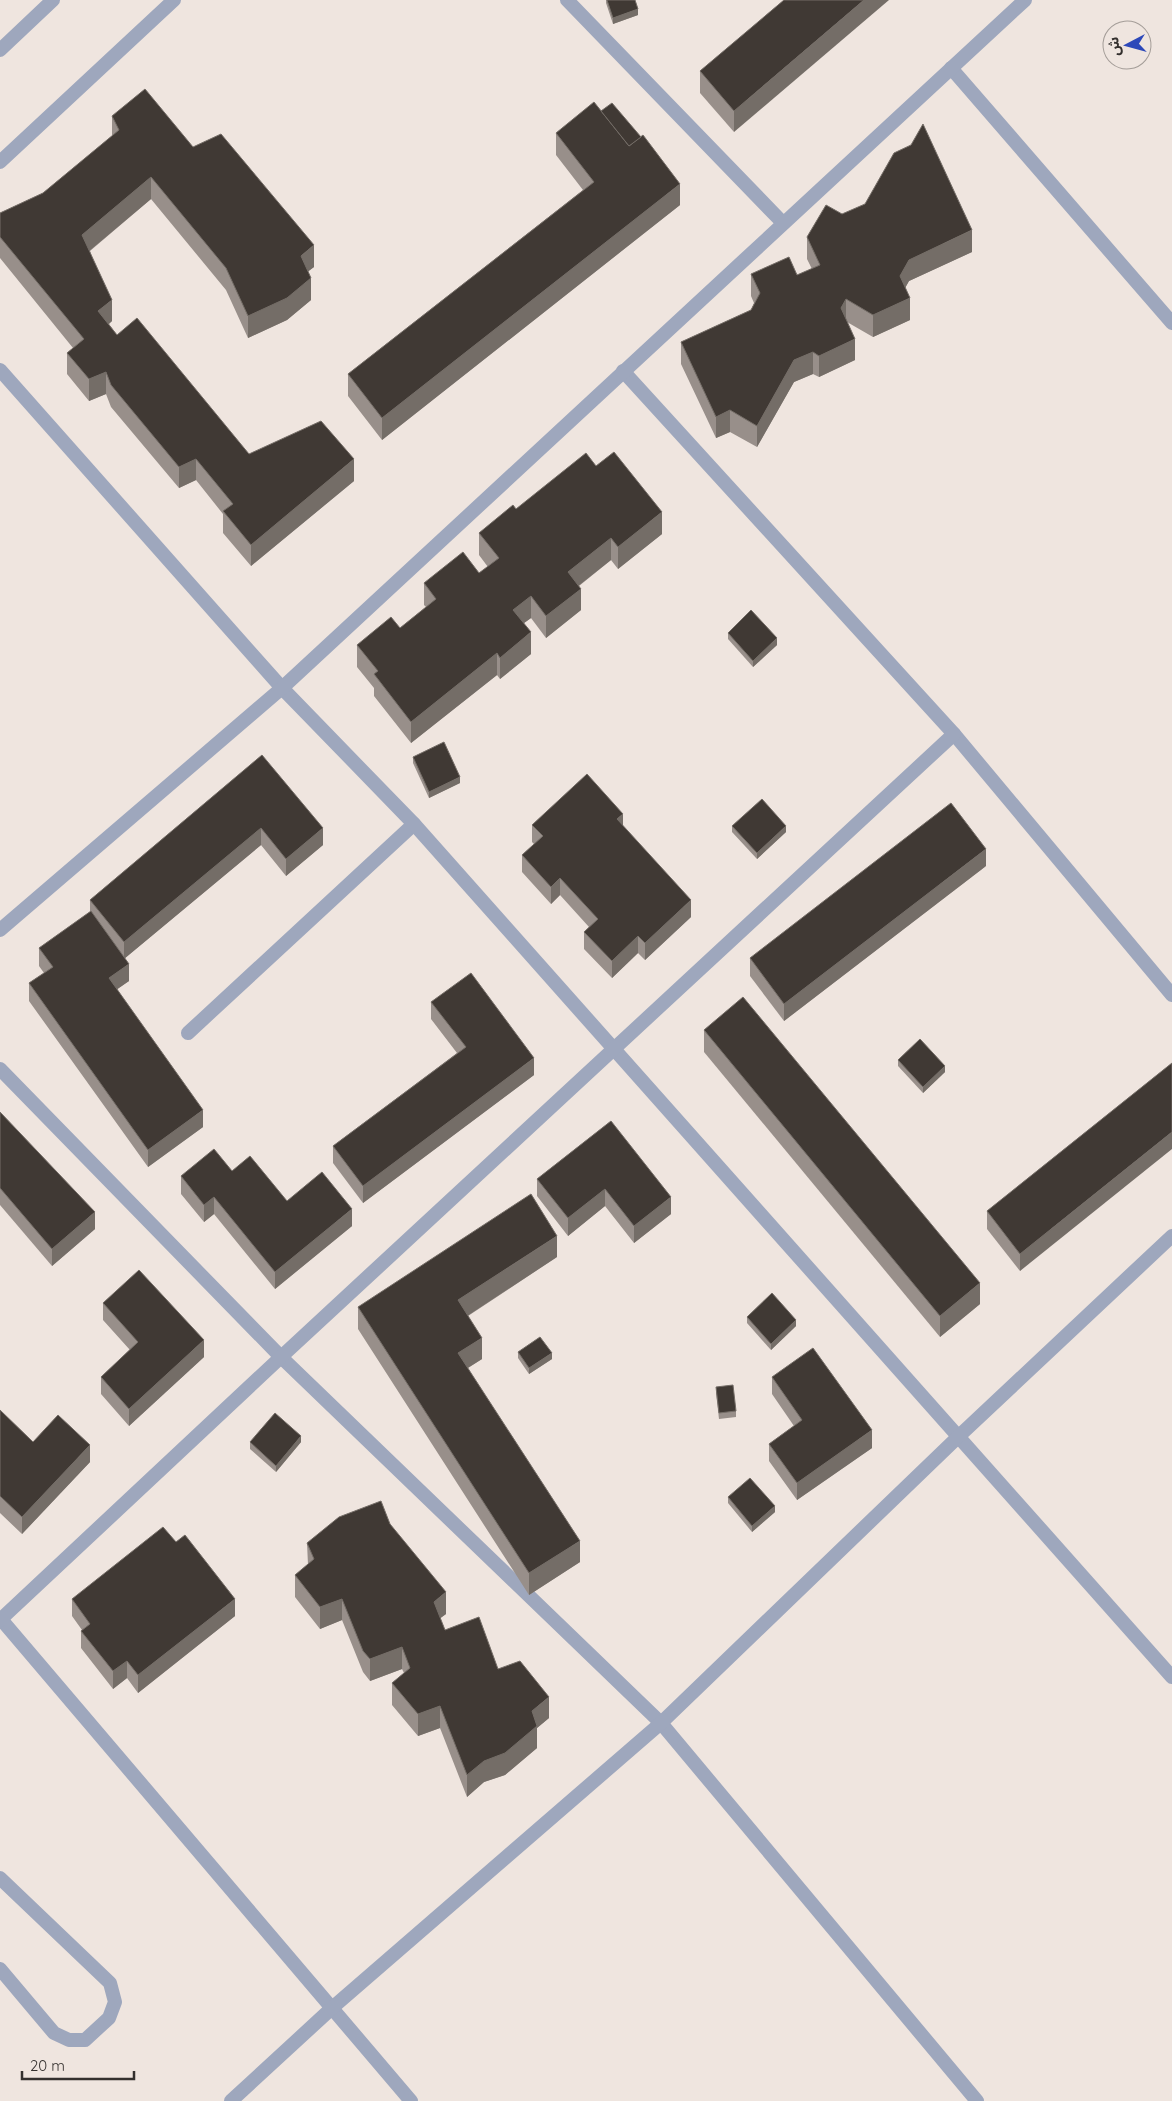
<svg xmlns="http://www.w3.org/2000/svg" width="1172" height="2101" font-family="Quicksand,'Noto Sans Arabic',sans-serif">
  <style>
    .lines { fill: none; stroke-linecap: round; stroke-linejoin: round }
    .service { stroke: #9ea7bd; stroke-width: 14 }
    .minor { stroke: #9ea7bd; stroke-width: 14 }
    .wall { fill: #988f8a }
    .shaded-wall { fill: #746d67 }
    .building { fill: #403934; stroke: #746d67 }
  </style>
  <rect width="100%" height="100%" fill="#efe5df"/>
  <g class="lines">
    <g class="service">
      <polyline points="188,1033 414,824"/>
      <polyline points="0,1878 110,1983 115,2002 109,2018 85,2040 69,2040 54,2033 0,1969"/>
    </g>
    <g class="minor">
      <polyline points="567,0 783,223"/>
      <polyline points="0,50 53,0"/>
      <polyline points="951,68 1172,323"/>
      <polyline points="0,162 174,0"/>
      <polyline points="0,370 282,688 414,824 1172,1677"/>
      <polyline points="623,371 954,734 1172,995"/>
      <polyline points="0,930 282,688 1025,0"/>
      <polyline points="0,1069 281,1357 661,1723 977,2101"/>
      <polyline points="0,1618 411,2101"/>
      <polyline points="0,1620 281,1357 954,734"/>
      <polyline points="231,2101 332,2008 661,1723 959,1436 1172,1236"/>
    </g>
  </g>
  <g class="wall">
    <polygon points="606,0 635,0 638,15 613,24 606,3"/>
    <polygon points="784,0 734,132 700,93 700,71"/>
    <polygon points="112,116 193,147 314,267 308,271 311,300 287,320 248,338 226,290 151,199 90,251 112,321 109,324 117,335 249,454 354,481 251,566 223,533 223,514 196,480 179,488 111,407 106,394 89,401 67,374 67,353 73,348 0,258 0,213 43,193 112,136"/>
    <polygon points="556,133 680,205 382,440 348,396 348,374 583,190 556,155"/>
    <polygon points="842,214 972,252 909,281 905,288 910,320 873,337 847,322 855,360 819,377 813,374 794,382 757,447 730,432 716,438 681,364 681,342 751,310 754,303 751,296 751,274 797,275 812,269 807,259 807,237"/>
    <polygon points="596,466 662,534 618,569 611,560 579,586 581,610 546,638 531,618 524,623 531,654 500,679 497,675 411,743 374,696 374,688 357,667 357,645 400,628 426,607 424,605 424,583 479,573 488,567 479,555 479,533 516,509"/>
    <polygon points="728,633 777,645 753,667 728,639"/>
    <polygon points="262,755 323,845 286,876 261,845 125,958 129,981 117,989 203,1127 148,1167 29,1001 29,983 44,973 39,966 39,948 90,912 90,900"/>
    <polygon points="413,757 460,783 429,798 413,763"/>
    <polygon points="532,825 623,826 691,917 645,960 638,953 612,978 584,949 584,932 589,927 560,895 551,904 522,872 522,855 534,844 532,842"/>
    <polygon points="732,826 786,832 757,859 732,832"/>
    <polygon points="986,866 784,1021 750,976 750,958"/>
    <polygon points="431,1002 534,1075 363,1203 333,1163 333,1146 457,1053 431,1019"/>
    <polygon points="704,1030 980,1304 940,1337 704,1052"/>
    <polygon points="898,1060 945,1072 923,1093 898,1066"/>
    <polygon points="1172,1063 1020,1271 987,1229 987,1211"/>
    <polygon points="0,1112 95,1229 52,1266 0,1205"/>
    <polygon points="611,1121 671,1214 634,1243 605,1206 568,1236 537,1196 537,1179"/>
    <polygon points="232,1171 287,1201 352,1226 275,1289 214,1214 204,1222 181,1194 181,1176"/>
    <polygon points="557,1257 468,1316 482,1359 468,1368 580,1562 529,1595 358,1329 358,1307"/>
    <polygon points="103,1303 204,1357 129,1426 101,1394 101,1377 130,1350 103,1320"/>
    <polygon points="747,1317 796,1326 771,1350 747,1323"/>
    <polygon points="518,1352 552,1359 529,1374 518,1358"/>
    <polygon points="772,1377 872,1448 797,1500 769,1461 769,1444 794,1426 772,1394"/>
    <polygon points="716,1387 736,1411 736,1417 719,1419 716,1393"/>
    <polygon points="0,1410 33,1442 90,1462 22,1534 0,1513"/>
    <polygon points="250,1442 301,1442 276,1472 250,1449"/>
    <polygon points="728,1497 775,1512 752,1532 728,1503"/>
    <polygon points="390,1524 446,1614 440,1618 445,1630 498,1669 549,1718 537,1728 537,1748 505,1775 484,1782 467,1797 440,1728 418,1736 392,1705 392,1683 404,1673 402,1669 370,1681 363,1672 342,1620 320,1629 295,1597 295,1575 308,1565 307,1543"/>
    <polygon points="72,1599 235,1616 138,1693 127,1678 113,1689 81,1648 81,1631 82,1630 72,1616"/>
  </g>
  <g class="shaded-wall">
    <polygon points="864,0 889,0 734,132 734,111"/>
    <polygon points="638,9 638,15 613,24 613,18"/>
    <polygon points="151,177 151,199 82,257 82,235"/>
    <polygon points="680,184 680,205 382,440 382,418"/>
    <polygon points="972,230 972,252 909,281 900,297 900,276 909,260"/>
    <polygon points="314,245 314,267 301,277 301,256"/>
    <polygon points="311,278 311,300 287,320 248,338 248,316"/>
    <polygon points="910,298 910,320 873,337 873,315"/>
    <polygon points="846,299 846,321 841,308"/>
    <polygon points="112,300 112,321 98,333 98,311"/>
    <polygon points="855,339 855,360 819,377 819,356"/>
    <polygon points="813,352 813,374 794,382 757,447 757,426 794,360"/>
    <polygon points="106,372 106,394 89,401 89,379"/>
    <polygon points="730,410 730,432 716,438 716,417"/>
    <polygon points="196,459 196,480 179,488 179,467"/>
    <polygon points="354,459 354,481 251,566 251,545"/>
    <polygon points="662,512 662,534 618,569 618,547"/>
    <polygon points="611,538 611,560 568,594 568,572"/>
    <polygon points="581,589 581,610 546,638 546,616"/>
    <polygon points="531,596 531,618 513,631 513,610"/>
    <polygon points="531,632 531,654 500,679 500,658"/>
    <polygon points="777,638 777,645 753,667 753,661"/>
    <polygon points="497,653 497,675 411,743 411,722"/>
    <polygon points="460,777 460,783 429,798 429,792"/>
    <polygon points="623,814 623,831 617,819"/>
    <polygon points="786,826 786,832 757,859 757,853"/>
    <polygon points="261,828 261,845 124,959 124,942"/>
    <polygon points="323,828 323,845 286,876 286,859"/>
    <polygon points="986,849 986,866 784,1021 784,1004"/>
    <polygon points="560,878 560,895 551,904 551,887"/>
    <polygon points="691,900 691,917 645,960 645,943"/>
    <polygon points="638,936 638,953 612,978 612,961"/>
    <polygon points="129,964 129,981 109,995 109,978"/>
    <polygon points="534,1058 534,1075 363,1203 363,1186"/>
    <polygon points="945,1066 945,1072 923,1093 923,1087"/>
    <polygon points="203,1110 203,1127 148,1167 148,1150"/>
    <polygon points="1172,1132 1172,1149 1020,1271 1020,1254"/>
    <polygon points="605,1189 605,1206 568,1236 568,1218"/>
    <polygon points="214,1197 214,1214 204,1222 204,1205"/>
    <polygon points="671,1197 671,1214 634,1243 634,1226"/>
    <polygon points="352,1209 352,1226 275,1289 275,1272"/>
    <polygon points="95,1212 95,1229 52,1266 52,1249"/>
    <polygon points="557,1236 557,1257 458,1322 458,1300"/>
    <polygon points="980,1283 980,1304 940,1337 940,1316"/>
    <polygon points="796,1320 796,1326 771,1350 771,1344"/>
    <polygon points="482,1338 482,1359 458,1374 458,1353"/>
    <polygon points="204,1340 204,1357 129,1426 129,1409"/>
    <polygon points="552,1353 552,1359 529,1374 529,1368"/>
    <polygon points="872,1430 872,1448 797,1500 797,1483"/>
    <polygon points="301,1436 301,1442 276,1472 276,1466"/>
    <polygon points="90,1445 90,1462 22,1534 22,1517"/>
    <polygon points="775,1506 775,1512 752,1532 752,1526"/>
    <polygon points="580,1541 580,1562 529,1595 529,1573"/>
    <polygon points="446,1592 446,1614 434,1623 434,1602"/>
    <polygon points="235,1599 235,1616 138,1693 138,1675"/>
    <polygon points="342,1599 342,1620 320,1629 320,1607"/>
    <polygon points="402,1647 402,1669 370,1681 370,1659"/>
    <polygon points="127,1661 127,1678 113,1689 113,1671"/>
    <polygon points="549,1697 549,1718 537,1728 537,1748 505,1775 484,1782 467,1797 467,1775 532,1711"/>
    <polygon points="440,1706 440,1728 418,1736 418,1714"/>
  </g>
  <g class="building">
    <polygon points="607,0 635,0 638,9 613,18"/>
    <polygon points="784,0 864,0 734,111 700,71"/>
    <polygon points="145,89 193,147 221,134 314,245 301,256 311,278 287,298 248,316 226,268 151,177 82,235 112,300 98,311 117,335 137,318 249,454 321,421 354,459 251,545 223,511 233,504 196,459 179,467 111,385 106,372 89,379 67,353 84,339 0,237 0,213 43,193 119,130 112,116"/>
    <polygon points="594,102 629,146 643,135 680,184 382,418 348,374 594,182 556,133"/>
    <polygon points="612,103 641,137 629,146 601,111"/>
    <polygon points="923,124 972,230 909,260 900,276 910,298 873,315 846,299 841,308 855,339 819,356 813,352 794,360 757,426 730,410 716,417 681,342 751,310 760,293 751,274 789,257 797,275 820,265 807,237 826,205 842,214 865,204 894,153 911,145"/>
    <polygon points="614,452 662,512 618,547 611,538 568,572 581,589 546,616 531,596 513,610 531,632 500,658 497,653 411,722 374,674 378,671 357,645 391,617 400,628 436,599 424,583 463,552 479,573 499,558 479,533 513,505 516,509 586,453 596,466"/>
    <polygon points="751,610 777,638 753,661 728,633"/>
    <polygon points="444,742 460,777 429,792 413,757"/>
    <polygon points="262,755 323,828 286,859 261,828 124,942 90,900"/>
    <polygon points="587,774 623,814 617,819 691,900 645,943 638,936 612,961 584,932 598,919 560,878 551,887 522,855 543,836 532,825"/>
    <polygon points="762,799 786,826 757,853 732,826"/>
    <polygon points="951,803 986,849 784,1004 750,958"/>
    <polygon points="91,911 129,964 109,978 203,1110 148,1150 29,983 53,967 39,948"/>
    <polygon points="471,973 534,1058 363,1186 333,1146 466,1047 431,1002"/>
    <polygon points="743,997 980,1283 940,1316 704,1030"/>
    <polygon points="920,1039 945,1066 923,1087 898,1060"/>
    <polygon points="1172,1063 1172,1132 1020,1254 987,1211"/>
    <polygon points="0,1112 95,1212 52,1249 0,1188"/>
    <polygon points="611,1121 671,1197 634,1226 605,1189 568,1218 537,1179"/>
    <polygon points="214,1149 232,1171 250,1156 287,1201 322,1172 352,1209 275,1272 214,1197 204,1205 181,1176"/>
    <polygon points="531,1194 557,1236 458,1300 482,1338 458,1353 580,1541 529,1573 358,1307"/>
    <polygon points="139,1270 204,1340 129,1409 101,1377 138,1342 103,1303"/>
    <polygon points="772,1293 796,1320 771,1344 747,1317"/>
    <polygon points="540,1337 552,1353 529,1368 518,1352"/>
    <polygon points="813,1348 872,1430 797,1483 769,1444 802,1420 772,1377"/>
    <polygon points="733,1385 736,1411 719,1413 716,1387"/>
    <polygon points="0,1410 33,1442 58,1415 90,1445 22,1517 0,1496"/>
    <polygon points="275,1413 301,1436 276,1466 250,1442"/>
    <polygon points="750,1478 775,1506 752,1526 728,1497"/>
    <polygon points="381,1501 390,1524 446,1592 434,1602 445,1630 479,1617 498,1669 520,1661 549,1697 532,1711 537,1726 505,1753 484,1761 467,1775 440,1706 418,1714 392,1683 410,1668 402,1647 370,1659 363,1651 342,1599 320,1607 295,1575 314,1559 307,1543 339,1517"/>
    <polygon points="163,1527 176,1542 185,1535 235,1599 138,1675 127,1661 113,1671 81,1631 90,1624 72,1599"/>
  </g>
  <g transform="translate(1127 45) rotate(264)"><circle r="24" fill="#efe5df" stroke="#a49d98"/>
  <path d="M0-4L9 19L0 12L-9 19Z" fill="#2d48b9"/>
  <text y="-8" font-size="14" font-weight="bold" text-anchor="middle" fill="#34302e">ش</text>
  </g>
  <path d="M22 2071v8h112v-8" fill="none" stroke="#34302e" stroke-width="2.5"/>
  <text x="30" y="2071" font-size="15" fill="#34302e" stroke="#efe5df" stroke-width="4" paint-order="stroke">20 m</text>
</svg>
